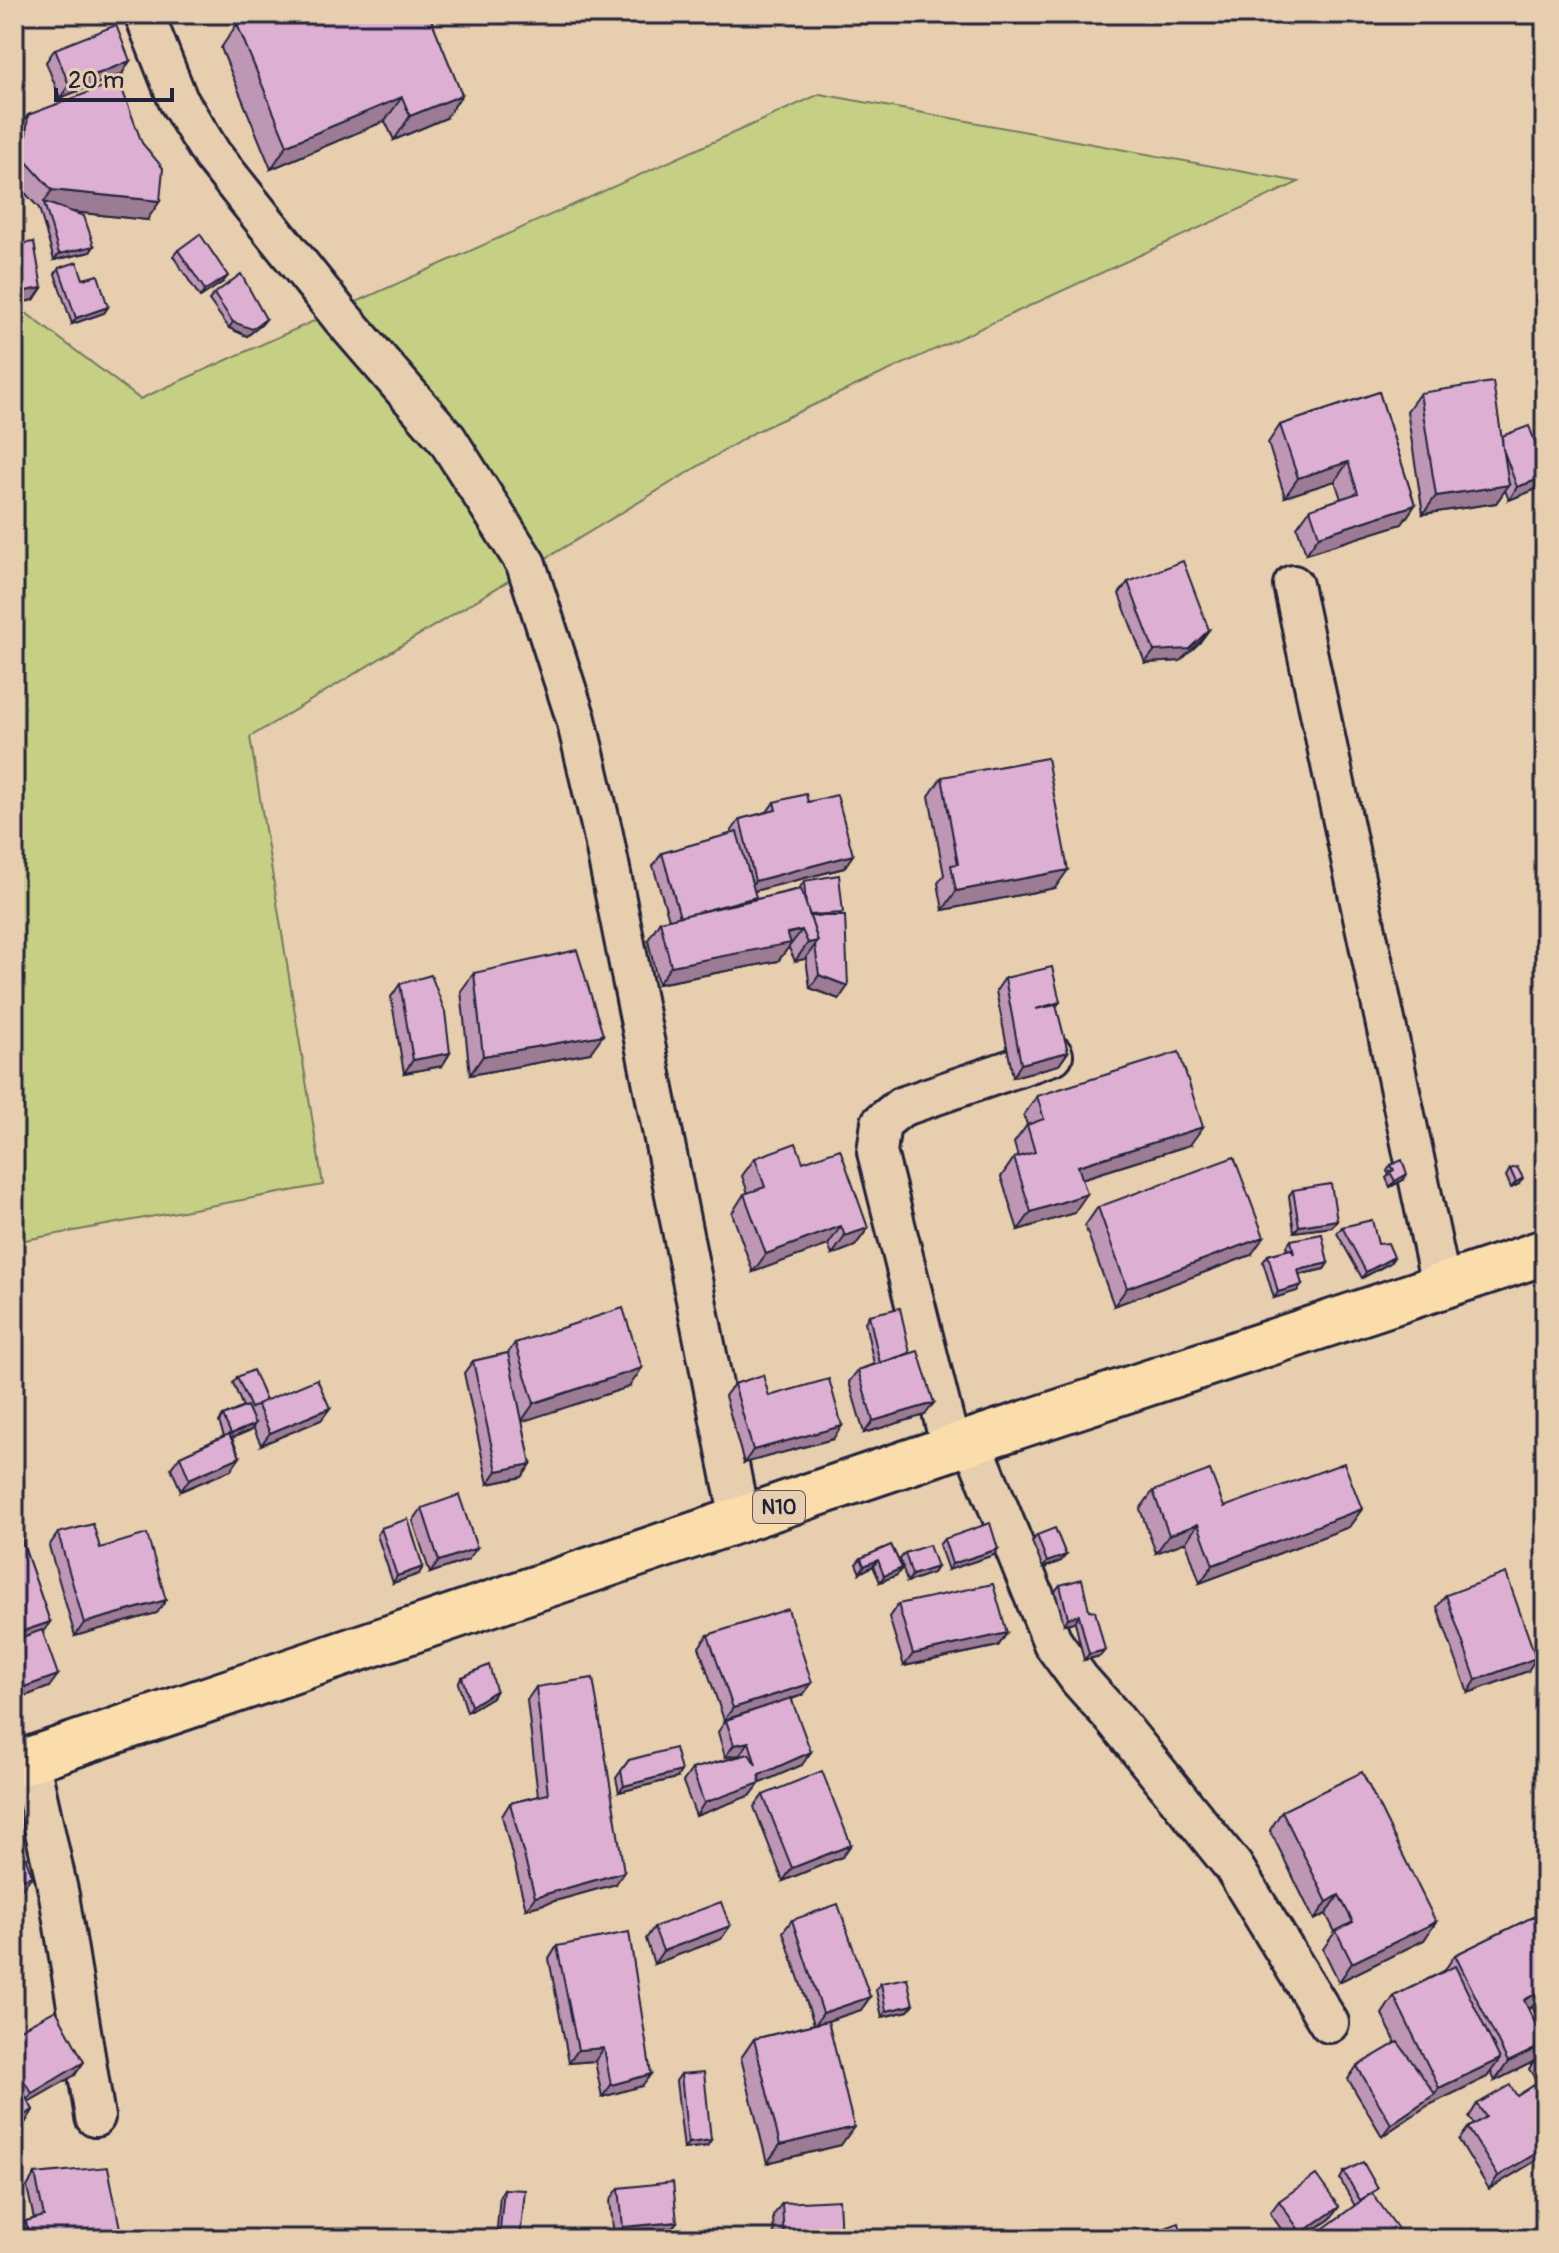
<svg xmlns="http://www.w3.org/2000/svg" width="1559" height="2253" font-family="Pangolin,sans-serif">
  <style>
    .green { fill: #c5d084; stroke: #747960; stroke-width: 2 }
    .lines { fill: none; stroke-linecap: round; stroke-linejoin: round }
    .street-casing { stroke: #22223b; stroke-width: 44 }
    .highway-casing { stroke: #22223b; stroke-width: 50 }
    .street { stroke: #e6ceae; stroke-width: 38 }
    .highway { stroke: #faddab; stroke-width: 44 }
    .wall { fill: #be97b5; stroke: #22223b; stroke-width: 2 }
    .shaded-wall { fill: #9b7b94; stroke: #22223b; stroke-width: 2 }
    .building { fill: #ddb0d3; stroke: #22223b; stroke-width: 2 }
    .labels { text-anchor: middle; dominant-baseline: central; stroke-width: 7; stroke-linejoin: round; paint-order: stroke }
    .shield { fill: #e6ceae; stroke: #5d565e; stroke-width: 2 }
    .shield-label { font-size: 20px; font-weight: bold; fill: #22223b }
  </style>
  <rect width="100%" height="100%" fill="#e6ceae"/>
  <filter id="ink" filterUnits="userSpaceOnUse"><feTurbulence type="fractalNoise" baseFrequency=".0125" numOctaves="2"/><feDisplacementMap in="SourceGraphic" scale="16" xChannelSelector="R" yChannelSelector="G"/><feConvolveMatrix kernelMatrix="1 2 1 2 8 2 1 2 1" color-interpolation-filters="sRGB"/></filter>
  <g filter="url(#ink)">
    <polygon class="green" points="820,94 1299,182 755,432 250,737 323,1185 14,1242 14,304 140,399"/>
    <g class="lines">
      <defs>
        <g id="street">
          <polyline points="144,14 178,100 212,155 342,318 447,439 526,564 576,719 603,834 740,1520"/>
          <polyline points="1293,585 1441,1285"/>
          <polyline points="972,1442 1053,1643 1080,1680 1113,1717 1233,1866 1329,2023"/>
          <polyline points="951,1448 877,1152 881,1123 901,1107 1053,1055"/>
          <polyline points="29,1759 59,1895 95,2117"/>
        </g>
        <polyline id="highway" points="14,1765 951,1448 1545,1252"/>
      </defs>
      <use href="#street" class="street-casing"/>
      <use href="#highway" class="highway-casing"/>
      <use href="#street" class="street"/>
      <use href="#highway" class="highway"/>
    </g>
    <g class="wall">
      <polygon points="262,14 446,118 394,140 385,121 271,169 221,48 237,24"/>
      <polygon points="55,49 122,74 60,98 46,62"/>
      <polygon points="28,115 147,220 73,212 94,246 90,252 54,260 39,208 14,181 15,133"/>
      <polygon points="178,250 223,282 200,297 173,256"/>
      <polygon points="59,268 83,279 108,307 104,313 72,324 55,274"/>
      <polygon points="214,294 266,319 261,325 247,336 229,328 209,300"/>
      <polygon points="1379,392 1415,505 1402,524 1306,554 1297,527 1310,509 1341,499 1335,481 1285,497 1268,443 1280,425"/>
      <polygon points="1420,393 1502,436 1545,468 1545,480 1539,488 1509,500 1505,490 1496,503 1423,514 1407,411"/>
      <polygon points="1128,582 1200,642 1180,661 1145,663 1119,594"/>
      <polygon points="942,777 1055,888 943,910 938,883 944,875 929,796"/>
      <polygon points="774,802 808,802 844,868 754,891 754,900 799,889 804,881 841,916 839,999 810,988 806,958 795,961 789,948 787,949 778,961 658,984 648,940 660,921 669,919 653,866 662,853 731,834 731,832 740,819 767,812"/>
      <polygon points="474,973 590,1053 470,1075 461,991"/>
      <polygon points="1005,978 1060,1002 1056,1007 1068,1052 1059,1065 1013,1077 996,991"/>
      <polygon points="400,984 450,1053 442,1066 404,1073 391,997"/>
      <polygon points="1037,1096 1190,1145 1082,1179 1074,1213 1018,1230 1001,1177 1014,1158 1018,1157 1014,1143 1027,1125 1024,1115"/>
      <polygon points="755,1158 803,1162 868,1228 855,1246 832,1255 828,1245 753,1272 732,1213 744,1194 748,1193 742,1176"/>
      <polygon points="1391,1165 1403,1180 1390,1187 1386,1178 1389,1175 1387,1171"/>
      <polygon points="1510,1169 1519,1184 1511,1188 1506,1176"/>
      <polygon points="1293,1190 1337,1220 1332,1227 1294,1232 1289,1196"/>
      <polygon points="1098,1207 1251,1255 1114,1306 1085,1226"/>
      <polygon points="1342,1227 1394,1257 1390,1263 1362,1278 1337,1233"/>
      <polygon points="1291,1240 1328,1263 1324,1269 1299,1275 1302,1285 1297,1291 1274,1298 1263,1262 1268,1255 1287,1250 1287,1246"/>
      <polygon points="869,1315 925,1415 864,1433 849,1382 858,1370 874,1364 865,1322"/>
      <polygon points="515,1343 629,1387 522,1421 531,1464 522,1477 488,1484 464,1373 473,1361 508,1353"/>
      <polygon points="237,1377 266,1401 330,1408 321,1420 261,1445 253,1427 251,1430 232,1438 240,1457 231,1470 181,1491 171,1468 180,1456 224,1436 219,1422 223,1416 243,1407 233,1383"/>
      <polygon points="734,1384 769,1396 833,1439 744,1463 725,1396"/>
      <polygon points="1153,1491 1224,1507 1362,1509 1349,1527 1200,1583 1186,1542 1156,1553 1140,1509"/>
      <polygon points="422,1508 468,1560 430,1573 413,1521"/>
      <polygon points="14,1518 50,1622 42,1632 49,1687 15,1700 14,1696"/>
      <polygon points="381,1528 419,1574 393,1583 377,1535"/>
      <polygon points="58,1533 100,1548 166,1600 157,1613 75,1636 49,1546"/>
      <polygon points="1037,1535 1061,1561 1043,1568 1032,1542"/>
      <polygon points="944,1539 994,1555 948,1570 939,1545"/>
      <polygon points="891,1545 902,1568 897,1575 880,1582 873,1566 860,1573 856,1564 861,1558"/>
      <polygon points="905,1553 937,1567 933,1573 907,1582 900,1559"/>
      <polygon points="1060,1585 1089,1610 1105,1650 1100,1656 1084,1660 1075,1622 1064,1624 1055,1591"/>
      <polygon points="1446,1595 1528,1671 1468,1693 1437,1607"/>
      <polygon points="898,1604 1007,1633 998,1646 904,1666 889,1617"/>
      <polygon points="708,1635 803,1695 792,1699 802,1765 760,1783 751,1795 696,1816 683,1782 692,1769 740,1756 740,1755 725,1757 718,1732 726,1720 735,1717 724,1720 699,1647"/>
      <polygon points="462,1677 496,1690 492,1697 467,1712 458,1683"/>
      <polygon points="536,1687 616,1884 526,1909 502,1816 510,1803 538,1796 527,1700"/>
      <polygon points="629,1760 677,1778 619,1792 616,1778"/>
      <polygon points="763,1795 842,1857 783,1881 754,1807"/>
      <polygon points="1282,1811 1436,1922 1424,1940 1339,1982 1323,1949 1335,1932 1326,1914 1314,1920 1270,1830"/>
      <polygon points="1545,1911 1545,2014 1538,2017 1532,2007 1529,2009 1545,2044 1541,2049 1545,2047 1545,2155 1489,2189 1459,2140 1468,2128 1474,2124 1469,2117 1477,2104 1517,2096 1538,2083 1529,2069 1533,2062 1495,2081 1491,2072 1487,2077 1427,2106 1382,2136 1348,2079 1357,2066 1396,2043 1382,2014 1394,1996 1444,1971 1455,1955"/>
      <polygon points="792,1920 870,1997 861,2010 825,2022 841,2145 767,2163 741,2058 754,2039 814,2024 783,1932"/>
      <polygon points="730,1926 721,1939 654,1964 646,1939 654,1927"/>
      <polygon points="557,1946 642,2086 602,2097 595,2061 569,2063 549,1959"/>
      <polygon points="881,1983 913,2005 908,2011 882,2017 876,1990"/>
      <polygon points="14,2032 75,2075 28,2102 33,2110 25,2123 14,2129"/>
      <polygon points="681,2074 711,2140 707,2146 684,2149 676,2081"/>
      <polygon points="1344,2172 1373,2196 1355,2206 1340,2179"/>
      <polygon points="35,2174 122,2239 14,2239 26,2221 34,2219 27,2187"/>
      <polygon points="619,2188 668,2234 664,2235 672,2239 612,2239 614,2237 610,2200"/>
      <polygon points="504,2189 520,2239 496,2239 500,2195"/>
      <polygon points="1279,2201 1330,2219 1301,2239 1288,2239 1270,2213"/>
      <polygon points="782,2203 841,2239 774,2239 773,2216"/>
    </g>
    <g class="shaded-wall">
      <polygon points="130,61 122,74 60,98 69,85"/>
      <polygon points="462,95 446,118 394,140 410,116"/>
      <polygon points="402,97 385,121 271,169 287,145"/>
      <polygon points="52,190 160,201 147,220 46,209 44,202"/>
      <polygon points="94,246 90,252 54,260 59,254"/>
      <polygon points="228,276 223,282 200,297 205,290"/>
      <polygon points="42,288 34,300 14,304 14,293"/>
      <polygon points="108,307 104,313 72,324 76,318"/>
      <polygon points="266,319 261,325 247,336 229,328 233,322"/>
      <polygon points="1348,462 1335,481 1285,497 1298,478"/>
      <polygon points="1545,477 1545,480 1539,488 1509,500 1517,487"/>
      <polygon points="1509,485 1496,503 1423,514 1436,496"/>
      <polygon points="1415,505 1402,524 1306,554 1319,536"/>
      <polygon points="1209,630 1200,642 1180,661 1145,663 1154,651"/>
      <polygon points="853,855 844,868 746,893 755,881"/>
      <polygon points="1068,870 1055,888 943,910 956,891"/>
      <polygon points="802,930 778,961 658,984 671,966"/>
      <polygon points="818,941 805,959 795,961 808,943"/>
      <polygon points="819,975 848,986 839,999 810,988"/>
      <polygon points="603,1035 590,1053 470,1075 483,1056"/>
      <polygon points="1068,1052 1059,1065 1013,1077 1021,1064"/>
      <polygon points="450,1053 442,1066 404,1073 413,1060"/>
      <polygon points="1203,1127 1190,1145 1065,1184 1078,1166"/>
      <polygon points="1407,1174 1403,1180 1390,1187 1395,1181"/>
      <polygon points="1523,1178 1519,1184 1511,1188 1516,1182"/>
      <polygon points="1087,1194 1074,1213 1018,1230 1031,1212"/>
      <polygon points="1337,1220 1332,1227 1294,1232 1299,1226"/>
      <polygon points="841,1226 828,1245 753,1272 766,1254"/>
      <polygon points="868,1228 855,1246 832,1255 845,1236"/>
      <polygon points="1264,1237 1251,1255 1114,1306 1127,1288"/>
      <polygon points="1394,1257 1390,1263 1362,1278 1366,1272"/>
      <polygon points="1328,1263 1324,1269 1293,1276 1298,1270"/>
      <polygon points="1302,1285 1297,1291 1274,1298 1278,1292"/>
      <polygon points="642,1368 629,1387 521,1422 534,1403"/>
      <polygon points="934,1403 925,1415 864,1433 873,1421"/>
      <polygon points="330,1408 321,1420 261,1445 270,1433"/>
      <polygon points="255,1424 251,1430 226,1440 231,1434"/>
      <polygon points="842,1426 833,1439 744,1463 753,1450"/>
      <polygon points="240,1457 231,1470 181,1491 189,1479"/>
      <polygon points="531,1464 522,1477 488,1484 497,1471"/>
      <polygon points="1362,1509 1349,1527 1200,1583 1213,1565"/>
      <polygon points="1198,1524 1186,1542 1156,1553 1169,1535"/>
      <polygon points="477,1548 468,1560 430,1573 439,1561"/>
      <polygon points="998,1549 994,1555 948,1570 952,1564"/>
      <polygon points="1066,1555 1061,1561 1043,1568 1047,1562"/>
      <polygon points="878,1560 873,1566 860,1573 864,1566"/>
      <polygon points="423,1567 419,1574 393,1583 397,1576"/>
      <polygon points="937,1567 933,1573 907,1582 912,1575"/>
      <polygon points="902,1568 897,1575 880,1582 884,1576"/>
      <polygon points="166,1600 157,1613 75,1636 84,1623"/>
      <polygon points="1079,1615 1075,1622 1064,1624 1068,1618"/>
      <polygon points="50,1622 41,1635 14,1644 14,1634"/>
      <polygon points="1007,1633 998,1646 904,1666 913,1654"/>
      <polygon points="1105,1650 1100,1656 1084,1660 1089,1654"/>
      <polygon points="1536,1658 1528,1671 1468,1693 1476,1680"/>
      <polygon points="58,1675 49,1687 15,1700 24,1687"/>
      <polygon points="812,1683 803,1695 724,1720 733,1708"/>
      <polygon points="496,1690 492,1697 467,1712 471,1706"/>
      <polygon points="749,1742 740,1755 725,1757 734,1745"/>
      <polygon points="811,1752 802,1765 760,1783 751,1795 696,1816 704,1803 759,1775"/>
      <polygon points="681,1771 677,1778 619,1792 624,1786"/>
      <polygon points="851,1845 842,1857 783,1881 792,1868"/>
      <polygon points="624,1872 616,1884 526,1909 535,1897"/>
      <polygon points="32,1876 23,1888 14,1891 14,1881"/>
      <polygon points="1339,1895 1326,1914 1314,1920 1327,1902"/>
      <polygon points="1436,1922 1424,1940 1339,1982 1352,1963"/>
      <polygon points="730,1926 721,1939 654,1964 663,1951"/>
      <polygon points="1545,1989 1532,2007 1511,2018 1524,2000"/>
      <polygon points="870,1997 861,2010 815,2025 823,2013"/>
      <polygon points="913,2005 908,2011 882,2017 886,2011"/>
      <polygon points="1545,2007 1545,2014 1538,2017"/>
      <polygon points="1545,2044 1533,2062 1495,2081 1508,2062"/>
      <polygon points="604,2048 595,2061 569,2063 578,2050"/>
      <polygon points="1500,2059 1487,2077 1427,2106 1382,2136 1391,2124 1435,2094 1439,2088"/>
      <polygon points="84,2062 75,2075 23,2105 32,2093"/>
      <polygon points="651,2074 642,2086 602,2097 611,2085"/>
      <polygon points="33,2110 25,2123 14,2129 14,2121"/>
      <polygon points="854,2127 841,2145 767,2163 780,2145"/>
      <polygon points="711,2140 707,2146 684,2149 688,2143"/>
      <polygon points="1545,2148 1545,2155 1489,2189 1498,2176"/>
      <polygon points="1339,2207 1330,2219 1301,2239 1297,2239 1301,2233"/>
      <polygon points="677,2222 668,2234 622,2239 617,2236 623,2227"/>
    </g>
    <g class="building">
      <polygon points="262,14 429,14 462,95 410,116 402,97 287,145 237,24"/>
      <polygon points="116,25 130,61 69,85 55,49"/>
      <polygon points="119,81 142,143 163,168 160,201 52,190 24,159 28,115"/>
      <polygon points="44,202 84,216 94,246 59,254"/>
      <polygon points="200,234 228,276 205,290 178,250"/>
      <polygon points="34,242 42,288 14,293 14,245"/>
      <polygon points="77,262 83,279 98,275 108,307 76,318 59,268"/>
      <polygon points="241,274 266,319 252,329 233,322 214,294"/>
      <polygon points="1493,382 1509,485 1436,496 1420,393"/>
      <polygon points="1379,392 1415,505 1319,536 1310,509 1358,493 1348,462 1298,478 1280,425"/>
      <polygon points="1529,426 1545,468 1545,477 1517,487 1503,449 1502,436"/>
      <polygon points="1183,561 1209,630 1189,649 1154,651 1128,582"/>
      <polygon points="1047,758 1068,870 956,891 951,865 958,864 942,777"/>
      <polygon points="806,794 808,802 837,795 853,855 755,881 740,819 776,810 774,802"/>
      <polygon points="737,832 756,897 680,917 662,853"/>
      <polygon points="839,875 843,913 810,915 806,905 804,881"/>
      <polygon points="801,889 818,941 808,943 802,930 787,933 791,943 671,966 660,921"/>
      <polygon points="810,916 845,916 848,986 819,975 815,945 818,941"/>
      <polygon points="577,950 603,1035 483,1056 474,973"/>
      <polygon points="1052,967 1060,1002 1036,1009 1056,1005 1068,1052 1021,1064 1005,978"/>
      <polygon points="431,975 445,1012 450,1053 413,1060 400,984"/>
      <polygon points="1179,1052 1203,1127 1078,1166 1087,1194 1031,1212 1014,1158 1035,1152 1027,1125 1044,1119 1037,1096"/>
      <polygon points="796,1143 803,1162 840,1149 868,1228 845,1236 841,1226 766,1254 744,1194 765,1187 755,1158"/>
      <polygon points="1234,1157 1264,1237 1127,1288 1098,1207"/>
      <polygon points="1402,1160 1407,1174 1395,1181 1390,1172 1394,1170 1391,1165"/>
      <polygon points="1517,1167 1523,1178 1516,1182 1510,1169"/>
      <polygon points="1331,1184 1337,1220 1299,1226 1293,1190"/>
      <polygon points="1372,1220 1378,1244 1388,1243 1394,1257 1366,1272 1342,1227"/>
      <polygon points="1322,1234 1328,1263 1298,1270 1302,1285 1278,1292 1268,1255 1291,1249 1294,1254 1291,1240"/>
      <polygon points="623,1308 642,1368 534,1403 515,1343"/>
      <polygon points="900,1308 910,1353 880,1363 869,1315"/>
      <polygon points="918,1351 934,1403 873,1421 858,1370"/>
      <polygon points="508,1353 531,1464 497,1471 473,1361"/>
      <polygon points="253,1370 266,1401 251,1408 237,1377"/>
      <polygon points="763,1375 769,1396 829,1379 842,1426 753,1450 734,1384"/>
      <polygon points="317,1379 330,1408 270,1433 257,1404"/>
      <polygon points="247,1406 255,1424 231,1434 223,1416"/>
      <polygon points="229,1434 240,1457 189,1479 180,1456"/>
      <polygon points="1344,1463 1362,1509 1213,1565 1198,1524 1169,1535 1153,1491 1210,1470 1224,1507"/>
      <polygon points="459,1495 477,1548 439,1561 422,1508"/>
      <polygon points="14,1518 50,1622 14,1634"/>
      <polygon points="408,1519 423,1567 397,1576 381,1528"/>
      <polygon points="990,1523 998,1549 952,1564 944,1539"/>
      <polygon points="93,1524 100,1548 147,1534 166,1600 84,1623 58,1533"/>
      <polygon points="1055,1528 1066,1555 1047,1562 1037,1535"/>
      <polygon points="891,1545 902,1568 884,1576 878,1560 864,1566 861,1558"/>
      <polygon points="929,1545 937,1567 912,1575 905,1553"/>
      <polygon points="1506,1573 1536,1658 1476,1680 1446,1595"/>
      <polygon points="1082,1579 1089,1610 1095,1611 1105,1650 1089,1654 1079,1615 1068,1618 1060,1585"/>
      <polygon points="993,1584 1007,1633 913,1654 898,1604"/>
      <polygon points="788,1609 812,1683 733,1708 708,1635"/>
      <polygon points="42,1630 58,1675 24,1687 14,1660 14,1640"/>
      <polygon points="489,1665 496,1690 471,1706 462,1677"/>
      <polygon points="593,1678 624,1872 535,1897 510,1803 548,1794 536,1687"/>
      <polygon points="791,1698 811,1752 759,1775 760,1783 704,1803 692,1769 749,1754 756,1765 749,1742 734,1745 726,1720"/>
      <polygon points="675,1748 681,1771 624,1786 621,1771 629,1760"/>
      <polygon points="822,1771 851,1845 792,1868 763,1795"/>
      <polygon points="1362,1772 1436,1922 1352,1963 1336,1931 1353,1922 1339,1895 1327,1902 1282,1811"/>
      <polygon points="17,1831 32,1876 14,1881 14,1832"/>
      <polygon points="721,1902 730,1926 663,1951 654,1927"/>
      <polygon points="838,1904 870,1997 823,2013 792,1920"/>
      <polygon points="1545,1911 1545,1989 1524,2000 1545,2044 1508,2062 1455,1955"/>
      <polygon points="629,1932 651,2074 611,2085 604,2048 578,2050 557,1946"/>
      <polygon points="1455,1966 1500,2059 1439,2088 1394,1996"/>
      <polygon points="907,1978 913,2005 886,2011 881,1983"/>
      <polygon points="56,2010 84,2062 32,2093 14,2067 14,2032"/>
      <polygon points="828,2021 854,2127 780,2145 754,2039"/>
      <polygon points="1398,2042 1435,2094 1391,2124 1357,2066"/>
      <polygon points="1545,2047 1545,2067 1538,2057 1541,2049"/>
      <polygon points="704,2072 711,2140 688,2143 681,2074"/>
      <polygon points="14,2076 33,2110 14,2121"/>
      <polygon points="1542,2080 1545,2085 1545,2148 1498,2176 1468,2128 1486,2117 1477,2104 1510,2085 1517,2096"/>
      <polygon points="1363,2162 1378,2189 1360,2200 1344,2172"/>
      <polygon points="108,2167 122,2239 29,2239 26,2221 44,2216 35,2174"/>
      <polygon points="1316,2175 1339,2207 1301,2233 1279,2201"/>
      <polygon points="673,2182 677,2222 623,2227 619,2188"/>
      <polygon points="504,2189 525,2190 520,2239 499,2239"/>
      <polygon points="14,2193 16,2193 21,2239 14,2239"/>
      <polygon points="1372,2193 1401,2233 1393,2239 1309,2239"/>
      <polygon points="839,2200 841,2239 784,2239 782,2203"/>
      <polygon points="1179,2223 1183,2239 1135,2239"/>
      <polygon points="1473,2229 1479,2239 1458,2239"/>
      <polygon points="617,2233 672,2235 672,2239 617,2239"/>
      <polygon points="1048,2233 1051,2239 1037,2239 1036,2238"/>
    </g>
  </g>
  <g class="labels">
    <rect class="shield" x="753" y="1491" width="52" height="32" rx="6"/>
    <g class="shield-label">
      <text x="779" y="1507">N10</text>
    </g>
  </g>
  <rect width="1559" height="2253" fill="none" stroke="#e6ceae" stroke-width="48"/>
  <rect x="24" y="24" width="1511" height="2205" fill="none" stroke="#22223b" stroke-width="3" filter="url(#ink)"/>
  <path d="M56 88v12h116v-12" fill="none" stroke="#22223b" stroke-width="4"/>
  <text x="68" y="88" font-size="24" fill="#22223b" stroke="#e6ceae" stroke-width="6" paint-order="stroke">20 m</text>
</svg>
